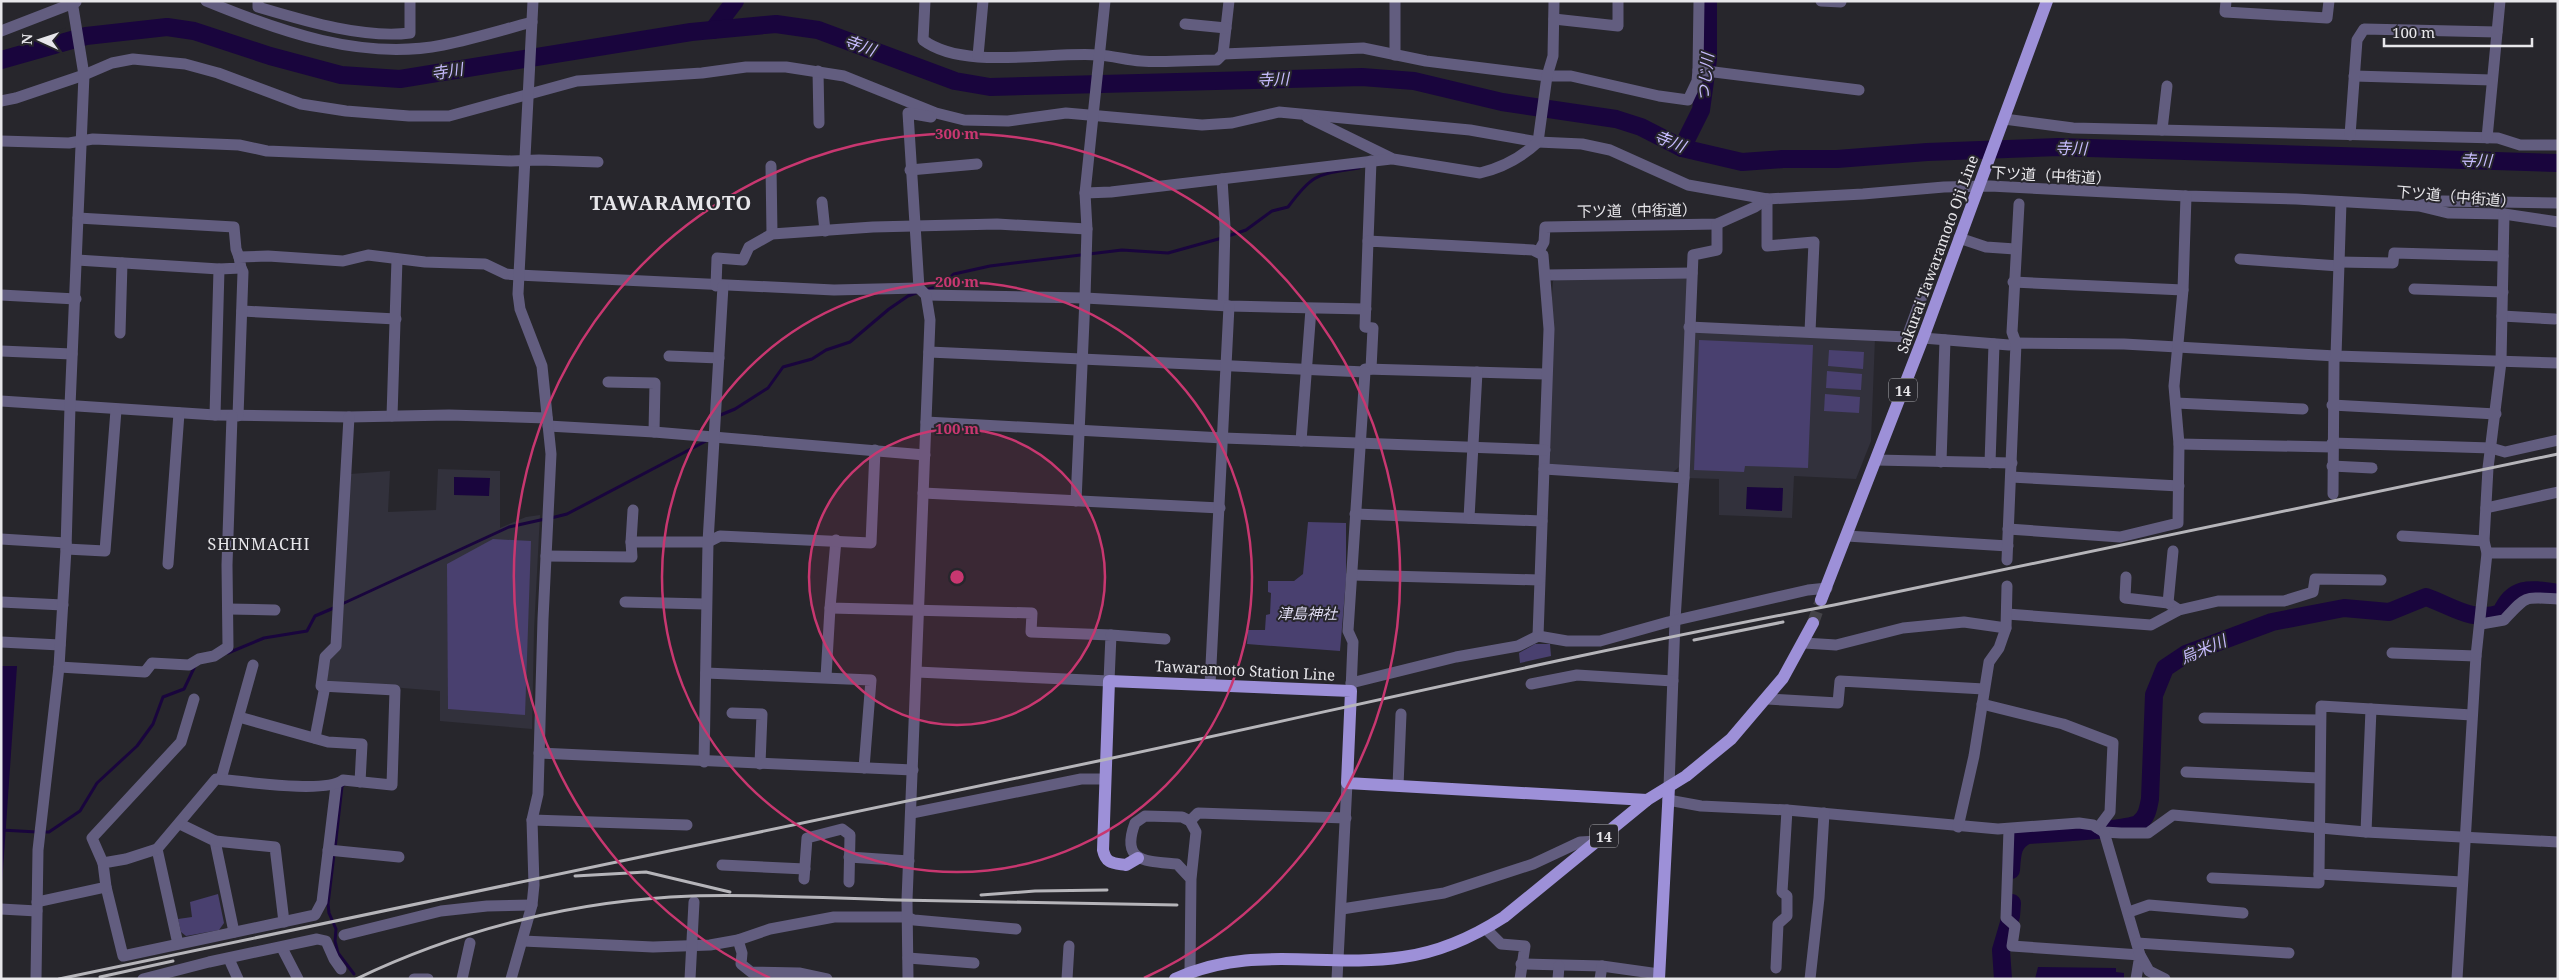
<svg xmlns="http://www.w3.org/2000/svg" width="2559" height="980" font-family="'Noto Serif','Noto Sans JP',serif">
  <style>
    .built { fill: #32313c }
    .green { fill: #49406f }
    .water { fill: #19053d }
    .lines { fill: none; stroke-linecap: round; stroke-linejoin: round }
    .stream { stroke: #19053d; stroke-width: 3 }
    .river { stroke: #19053d; stroke-width: 18 }
    .major-tunnel { stroke: #444348; stroke-width: 12; stroke-dasharray: 12 6; stroke-linecap: butt }
    .minor { stroke: #625d7f; stroke-width: 11 }
    .major { stroke: #9d90d8; stroke-width: 12 }
    .rail { stroke: #b6b5ba; stroke-width: 3 }
    .ring { fill: none; stroke: #c83770; stroke-width: 2.5 }
    .labels { text-anchor: middle; dominant-baseline: central; stroke-width: 4; stroke-linejoin: round; paint-order: stroke }
    .shield { fill: #27262c; stroke: #adacb1; stroke-width: 1 }
    .shield-label { font-size: 14px; font-weight: bold; fill: #e7e6ea }
    .street-label { font-size: 15px; fill: #e7e6ea; stroke: #27262c }
    .park-label { font-size: 15px; font-style: italic; fill: #dedbf1; stroke: #27262c }
    .water-label { font-size: 16px; font-style: italic; fill: #c7bcfe; stroke: #27262c }
    .neighbourhood-label { font-size: 16px; letter-spacing: 1px; fill: #e7e6ea; stroke: #27262c }
    .district-label { font-size: 20px; font-weight: bold; letter-spacing: 1px; fill: #e7e6ea; stroke: #27262c }
    .centre { fill: #c83770; stroke: #27262c; stroke-width: 2.5 }
    .ring-label { font-size: 15px; text-anchor: middle; font-weight: bold; fill: #c83770; stroke: #27262c; stroke-width: 4; stroke-linejoin: round; paint-order: stroke }
  </style>
  <rect width="100%" height="100%" fill="#27262c"/>
  <g class="built">
    <polygon points="1559,277 1685,277 1689,279 1679,467 1672,473 1548,465 1547,379 1553,281"/>
    <polygon points="1690,332 1875,338 1871,441 1856,479 1794,476 1792,518 1719,515 1719,479 1687,478"/>
    <polygon points="438,469 500,471 500,528 526,517 540,515 534,630 532,729 440,721 440,691 327,682 350,474 390,471 388,512 436,510"/>
  </g>
  <g class="green">
    <polygon points="1699,340 1813,345 1808,468 1745,466 1744,472 1694,470"/>
    <polygon points="1829,350 1864,352 1863,369 1828,366"/>
    <polygon points="1827,371 1862,374 1861,390 1826,388"/>
    <polygon points="1825,394 1860,397 1859,413 1824,411"/>
    <polygon points="1308,522 1346,523 1346,580 1340,651 1247,644 1248,630 1265,630 1266,615 1270,614 1271,593 1268,592 1268,581 1294,581 1303,574"/>
    <polygon points="493,539 531,541 525,715 448,709 447,564"/>
    <polygon points="1535,644 1550,644 1551,656 1520,663 1519,653"/>
    <polygon points="218,894 224,923 219,930 186,936 181,932 178,919 192,917 190,902"/>
  </g>
  <g class="water">
    <polygon points="454,477 490,478 489,496 454,495"/>
    <polygon points="1747,487 1783,488 1782,511 1746,509"/>
    <polygon points="1,666 17,666 2,884 1,884"/>
    <polygon points="2038,967 2116,968 2116,972 2124,973 2124,979 2035,979"/>
  </g>
  <g class="lines">
    <g class="stream">
      <path d="M 1228,236 L 1246,230 L 1272,211 L 1288,207 C 1314,172 1317,175 1359,168"/>
      <polyline points="925,290 939,286 954,274 990,266 1122,250 1168,253 1222,238"/>
      <polyline points="718,416 735,409 768,388 783,367 812,359 826,350 850,342 889,309 908,296 916,293"/>
      <polyline points="551,518 567,514 706,441"/>
      <polyline points="342,604 509,527 545,519"/>
      <polyline points="228,653 264,638 307,631 315,616 336,607"/>
      <polyline points="1,830 37,832"/>
      <polyline points="43,832 49,832 80,811 97,783 137,746 153,724 163,697 184,689 195,666"/>
      <polyline points="335,848 342,786 345,784"/>
      <polyline points="334,854 328,904 329,913 336,929 335,941 338,953 354,974"/>
    </g>
    <g class="river">
      <polyline points="713,30 735,1"/>
      <polyline points="1,60 86,36 167,27 194,31 270,56 341,75 400,79 691,32 776,24 818,30 955,81 990,87 1362,77 1414,81 1502,102 1616,119 1641,127 1682,148 1742,162 1783,159 1837,159 1927,152 2058,147 2558,163"/>
      <polyline points="1682,148 1701,110 1708,59 1708,1"/>
      <path d="M 2011,870 C 2012,854 2012,842 2027,835 C 2045,834 2128,830 2139,823 C 2147,817 2148,809 2150,799 L 2154,695 L 2165,668 L 2186,654 L 2272,622 L 2344,608 L 2389,612 L 2426,597 C 2452,606 2472,623 2501,613 C 2513,585 2531,589 2558,593"/>
      <polyline points="2003,979 2001,950 2011,916 2012,903"/>
    </g>
    <polyline class="major-tunnel" points="1813,623 1821,600"/>
    <g class="minor">
      <path d="M 206,1 C 279,31 362,61 443,45 C 473,39 502,30 532,22"/>
      <path d="M 258,1 L 258,7 C 302,20 363,39 410,33 L 410,1"/>
      <path d="M 925,1 L 923,40 C 964,71 1050,51 1099,55 C 1113,56 1127,60 1141,61 C 1166,63 1192,60 1217,60 L 1223,54"/>
      <polyline points="1229,1 1223,54 1363,48 1426,61 1547,76 1571,76 1659,96 1688,100 1697,81 1698,70 1699,1"/>
      <polyline points="1821,1 1841,2"/>
      <polyline points="2226,1 2225,12 2327,18 2329,1"/>
      <polyline points="1554,19 1618,26 1618,1"/>
      <polyline points="1185,24 1226,28"/>
      <polyline points="1,31 76,2"/>
      <polyline points="1395,55 1395,1"/>
      <polyline points="978,56 983,1"/>
      <polyline points="1698,70 1859,90"/>
      <polyline points="818,71 819,123"/>
      <polyline points="2354,76 2492,80"/>
      <polyline points="1,101 16,98 84,75 112,63 133,59 185,64 218,73 301,104 346,111 409,116 449,116 577,81 702,73 746,67 786,67 844,76 936,113 964,120 1008,121 1066,113 1202,125 1232,123 1279,112 1470,130 1538,142 1582,144 1610,150 1688,185 1767,199 1863,194 1944,187 1990,186 2186,196 2296,199 2419,206 2448,213 2504,214 2558,222"/>
      <path d="M 1307,117 L 1393,159 L 1480,173 C 1501,168 1522,157 1538,142 L 1547,76 L 1553,56 L 1554,1"/>
      <polyline points="2004,119 2073,128 2498,138 2520,145 2558,145"/>
      <polyline points="2162,130 2167,86"/>
      <polyline points="2350,135 2357,40 2364,29 2497,32"/>
      <polyline points="2487,138 2500,1"/>
      <polyline points="1,141 69,143 93,139 239,145 267,151 511,161 539,160 598,162"/>
      <polyline points="771,166 772,234"/>
      <polyline points="910,170 977,164"/>
      <polyline points="1222,179 1225,227 1223,305"/>
      <polyline points="1085,193 1111,192 1391,159"/>
      <polyline points="1767,199 1767,246 1814,242 1810,332"/>
      <polyline points="822,202 825,231"/>
      <polyline points="2422,205 2443,201 2558,203"/>
      <polyline points="78,218 234,227 236,249 239,257"/>
      <polyline points="1959,238 1986,247 2015,249"/>
      <polyline points="1368,241 1371,161"/>
      <polyline points="1539,251 1544,242 1545,227 1717,224 1755,207 1767,199"/>
      <polyline points="2240,259 2339,266"/>
      <polyline points="77,260 219,269 241,268 239,257 268,256 343,261 368,255 425,262 485,264 506,274 518,275 834,290 919,288"/>
      <polyline points="2339,262 2393,263 2394,253 2503,256"/>
      <polyline points="1546,275 1692,273"/>
      <polyline points="2013,282 2183,290"/>
      <polyline points="716,286 717,258 743,260 749,247 772,234 873,227 997,224 1087,229"/>
      <polyline points="2414,289 2503,292"/>
      <polyline points="1,295 76,299"/>
      <polyline points="926,295 1085,298 1229,306 1366,309"/>
      <polyline points="242,311 396,319"/>
      <polyline points="2502,316 2555,319"/>
      <polyline points="1689,327 1907,337 1925,288"/>
      <polyline points="120,333 122,263"/>
      <polyline points="1923,338 2009,345 2016,343 2124,344 2336,356 2558,363"/>
      <polyline points="1,351 72,354"/>
      <polyline points="929,352 1365,372 1365,369 1546,374"/>
      <polyline points="669,356 719,358"/>
      <polyline points="1371,369 1373,328 1365,327 1368,241 1533,250 1543,255 1549,329 1538,636"/>
      <polyline points="608,382 655,383 654,432"/>
      <polyline points="1,401 215,415 349,417 449,415 547,418"/>
      <polyline points="2176,403 2303,409"/>
      <polyline points="2332,405 2496,414"/>
      <polyline points="215,415 219,269"/>
      <polyline points="238,416 243,272 241,268"/>
      <polyline points="392,416 397,259"/>
      <polyline points="926,422 1223,438 1545,450"/>
      <polyline points="548,426 654,432 925,455"/>
      <polyline points="1301,441 1311,309"/>
      <polyline points="2332,443 2491,448 2505,452 2558,440"/>
      <polyline points="2179,444 2332,447"/>
      <polyline points="1876,460 2012,463"/>
      <polyline points="1941,462 1945,340"/>
      <polyline points="1990,463 1994,344"/>
      <polyline points="2332,466 2372,468"/>
      <polyline points="1544,469 1684,478 1675,620 1669,787"/>
      <polyline points="2011,477 2179,486"/>
      <polyline points="1684,478 1693,255 1717,250 1717,224"/>
      <polyline points="923,493 1220,508"/>
      <polyline points="2333,494 2334,361 2336,356 2341,202"/>
      <polyline points="1076,501 1085,298 1087,229 1085,193 1105,1"/>
      <polyline points="2486,508 2558,492"/>
      <polyline points="1355,514 1542,521"/>
      <polyline points="1469,518 1477,372"/>
      <polyline points="2008,529 2120,537 2178,523 2179,444 2174,386 2183,290 2186,196"/>
      <polyline points="1847,536 2008,546"/>
      <polyline points="2402,536 2484,541"/>
      <polyline points="1,539 66,543"/>
      <polyline points="836,540 830,608 1032,613 1031,632 1111,635 1109,681 917,672"/>
      <polyline points="631,542 633,510"/>
      <polyline points="66,549 105,551 116,410"/>
      <polyline points="2487,553 2558,553"/>
      <polyline points="546,556 632,557 631,542 708,542 720,536 871,543 875,450"/>
      <polyline points="2007,560 2016,343 2012,332 2019,204"/>
      <polyline points="168,564 179,413"/>
      <polyline points="1352,575 1539,580"/>
      <polyline points="2126,577 2125,598 2168,603 2179,610"/>
      <polyline points="1,602 63,605"/>
      <polyline points="625,602 705,604"/>
      <polyline points="2168,603 2173,551"/>
      <polyline points="228,609 275,610"/>
      <polyline points="2007,614 2151,625 2179,610 2218,601 2284,601 2313,592 2315,579 2381,580"/>
      <path d="M 2481,624 L 2504,620 C 2527,595 2523,597 2558,599"/>
      <polyline points="1111,635 1165,639"/>
      <polyline points="1,642 60,645"/>
      <polyline points="1804,643 1836,645 1903,628 1964,622 2006,628"/>
      <polyline points="2392,653 2476,656"/>
      <polyline points="59,667 145,672 152,663 189,665 199,659 214,656 228,647 227,565 232,416"/>
      <polyline points="706,673 871,680 864,768"/>
      <polyline points="826,677 830,608"/>
      <polyline points="1351,683 1456,657 1518,646 1538,636 1567,641 1600,641 1668,622 1808,590 1827,588"/>
      <polyline points="1531,684 1577,675 1673,681"/>
      <polyline points="1210,685 1229,306"/>
      <polyline points="1351,690 1353,642 1348,631 1365,372"/>
      <polyline points="1767,699 1838,703 1840,681 1984,689"/>
      <polyline points="1982,704 2063,724 2113,743 2110,812 2098,828"/>
      <polyline points="732,713 762,714 760,764"/>
      <polyline points="239,717 328,742 362,744 360,782"/>
      <polyline points="2204,718 2320,720"/>
      <polyline points="315,738 325,686"/>
      <polyline points="539,753 913,770"/>
      <polyline points="704,762 708,542 723,286"/>
      <polyline points="2186,772 2319,778"/>
      <polyline points="221,779 253,665"/>
      <polyline points="1398,786 1401,714"/>
      <polyline points="1668,800 1701,806 1787,810 1998,829 2079,823 2093,825 2104,832 2121,833 2148,833 2173,815 2366,832 2558,842"/>
      <polyline points="912,813 1081,779 1105,779"/>
      <polyline points="532,820 687,825"/>
      <polyline points="1190,821 1198,813 1346,818"/>
      <polyline points="180,824 215,841 234,932"/>
      <polyline points="1958,827 1974,756 1989,662 1999,648 2006,628 2007,586"/>
      <polyline points="2009,829 2006,918 2015,926 2012,946 2140,955 2136,979"/>
      <polyline points="2104,832 2140,955 2149,971 2165,979"/>
      <polyline points="2366,832 2371,709"/>
      <polyline points="215,841 275,847 284,922"/>
      <polyline points="157,849 178,944"/>
      <polyline points="328,850 399,857"/>
      <polyline points="849,857 909,861"/>
      <polyline points="103,863 92,838 181,742 194,699"/>
      <polyline points="722,865 805,869"/>
      <polyline points="2212,878 2319,883 2319,874"/>
      <polyline points="804,879 807,838 842,829 850,835 849,882"/>
      <polyline points="2462,882 2319,874 2321,706 2472,715"/>
      <polyline points="106,887 123,956 315,915 322,902 336,786"/>
      <path d="M 37,902 L 106,887 L 103,863 L 126,859 L 157,849 L 216,779 C 242,781 325,794 343,780 L 392,785 L 395,690 L 321,686 L 325,657 L 336,646 L 349,417"/>
      <polyline points="1,909 37,911"/>
      <polyline points="1342,909 1444,893 1533,864 1580,842 1597,841"/>
      <polyline points="2129,912 2149,905 2243,913"/>
      <polyline points="1486,929 1501,944 1525,946 1520,979"/>
      <polyline points="344,935 441,911 487,906 532,905"/>
      <polyline points="738,940 742,953 741,964 751,972 799,973 827,979"/>
      <polyline points="523,941 653,947 710,945 738,940 770,929 834,917 907,917 914,920 1016,929"/>
      <polyline points="2137,943 2289,953"/>
      <polyline points="282,948 298,979"/>
      <polyline points="908,958 974,963"/>
      <polyline points="229,959 238,979"/>
      <polyline points="1521,964 1602,966 1659,974"/>
      <polyline points="1776,968 1778,924 1787,916 1787,896 1782,892 1787,810"/>
      <path d="M 1190,972 L 1191,879 L 1196,832 L 1190,821 L 1182,817 L 1145,816 L 1135,823 C 1120,863 1147,861 1177,864 L 1191,879"/>
      <polyline points="36,979 38,850 59,667 66,549 70,406 84,75 72,1"/>
      <polyline points="143,979 209,962 317,939 326,941 334,959 341,969"/>
      <polyline points="414,979 428,979"/>
      <polyline points="462,979 470,943"/>
      <polyline points="511,979 532,905 534,885 532,820 538,794 543,619 551,454 542,366 520,309 518,294 533,1"/>
      <polyline points="690,979 694,902"/>
      <polyline points="908,979 907,900 930,320 926,295 919,288 908,113 931,117"/>
      <polyline points="1067,979 1069,946"/>
      <polyline points="1337,979 1347,783"/>
      <polyline points="1558,979 1559,966"/>
      <polyline points="1600,979 1602,966"/>
      <polyline points="1810,979 1819,898 1824,813"/>
      <polyline points="2457,979 2476,656 2487,553 2484,541 2488,468 2501,362 2504,214"/>
    </g>
    <g class="major">
      <polyline points="1821,600 1923,338 2047,1"/>
      <path d="M 1138,858 L 1126,865 C 1113,863 1106,864 1103,850 L 1109,681 L 1351,691 L 1347,783 L 1647,800"/>
      <path d="M 1175,979 C 1251,943 1325,969 1403,957 C 1440,952 1473,937 1504,917 L 1647,800 L 1686,776 L 1731,739 L 1783,678 L 1813,623"/>
      <polyline points="1659,979 1669,787"/>
    </g>
    <g class="rail">
      <polyline points="1694,640 1783,622"/>
      <polyline points="575,876 646,872 730,892"/>
      <polyline points="981,895 1035,891 1107,890"/>
      <polyline points="100,977 173,961"/>
      <path d="M 59,979 C 406,903 755,834 1103,760 C 1346,708 1589,651 1834,605 L 2558,454"/>
      <path d="M 356,979 C 460,929 577,900 692,896 C 760,894 829,898 897,900 C 990,902 1084,903 1177,905"/>
    </g>
  </g>
  <circle cx="957" cy="577" r="148" fill="#c83770" fill-opacity=".12"/>
  <g class="ring">
    <circle cx="957" cy="577" r="148"/>
    <circle cx="957" cy="577" r="295"/>
    <path d="M770 978A443 443 0 1 1 1144 978"/>
  </g>
  <g class="labels">
    <g class="shield">
      <rect x="1889" y="378.5" width="28" height="23" rx="4"/>
      <rect x="1590" y="824.5" width="28" height="23" rx="4"/>
    </g>
    <g class="shield-label">
      <text x="1903" y="390">14</text>
      <text x="1604" y="836">14</text>
    </g>
    <g class="street-label">
      <text transform="translate(2051 175) rotate(3)">下ツ道（中街道）</text>
      <text transform="translate(2456 196) rotate(5)">下ツ道（中街道）</text>
      <text transform="translate(1637 210) rotate(-1)">下ツ道（中街道）</text>
      <text transform="translate(1937 254) rotate(-70)">Sakurai Tawaramoto Oji Line</text>
      <text transform="translate(1245 670) rotate(3)">Tawaramoto Station Line</text>
    </g>
    <g class="park-label">
      <text x="1307" y="613">津島神社</text>
    </g>
    <g class="water-label">
      <text transform="translate(860 45) rotate(20)">寺川</text>
      <text transform="translate(447 71) rotate(-9)">寺川</text>
      <text transform="translate(1705 77) rotate(-84)">つじ川</text>
      <text transform="translate(1273 79) rotate(-2)">寺川</text>
      <text transform="translate(1670 141) rotate(22)">寺川</text>
      <text transform="translate(2071 148) rotate(1)">寺川</text>
      <text transform="translate(2476 160) rotate(2)">寺川</text>
      <text transform="translate(2203 649) rotate(-23)">烏米川</text>
    </g>
    <g class="neighbourhood-label">
      <text x="259" y="544">SHINMACHI</text>
    </g>
    <g class="district-label">
      <text x="671" y="202">TAWARAMOTO</text>
    </g>
  </g>
  <circle cx="957" cy="577" r="8" class="centre"/>
  <g class="ring-label">
    <text x="957" y="139">300 m</text>
    <text x="957" y="287">200 m</text>
    <text x="957" y="434">100 m</text>
  </g>
  <rect width="2559" height="980" fill="none" stroke="#e7e6ea" stroke-width="5"/>
  <g transform="translate(40 40) rotate(273)" stroke="#27262c" stroke-width="4" paint-order="stroke">
  <path d="M0-4L9 19L0 12L-9 19Z" fill="#e7e6ea"/>
  <text y="-8" font-size="14" font-weight="bold" text-anchor="middle" fill="#e7e6ea">N</text>
  </g>
  <path d="M2384 38v8h148v-8" fill="none" stroke="#e7e6ea" stroke-width="2.5"/>
  <text x="2392" y="38" font-size="15" fill="#e7e6ea" stroke="#27262c" stroke-width="4" paint-order="stroke">100 m</text>
</svg>
